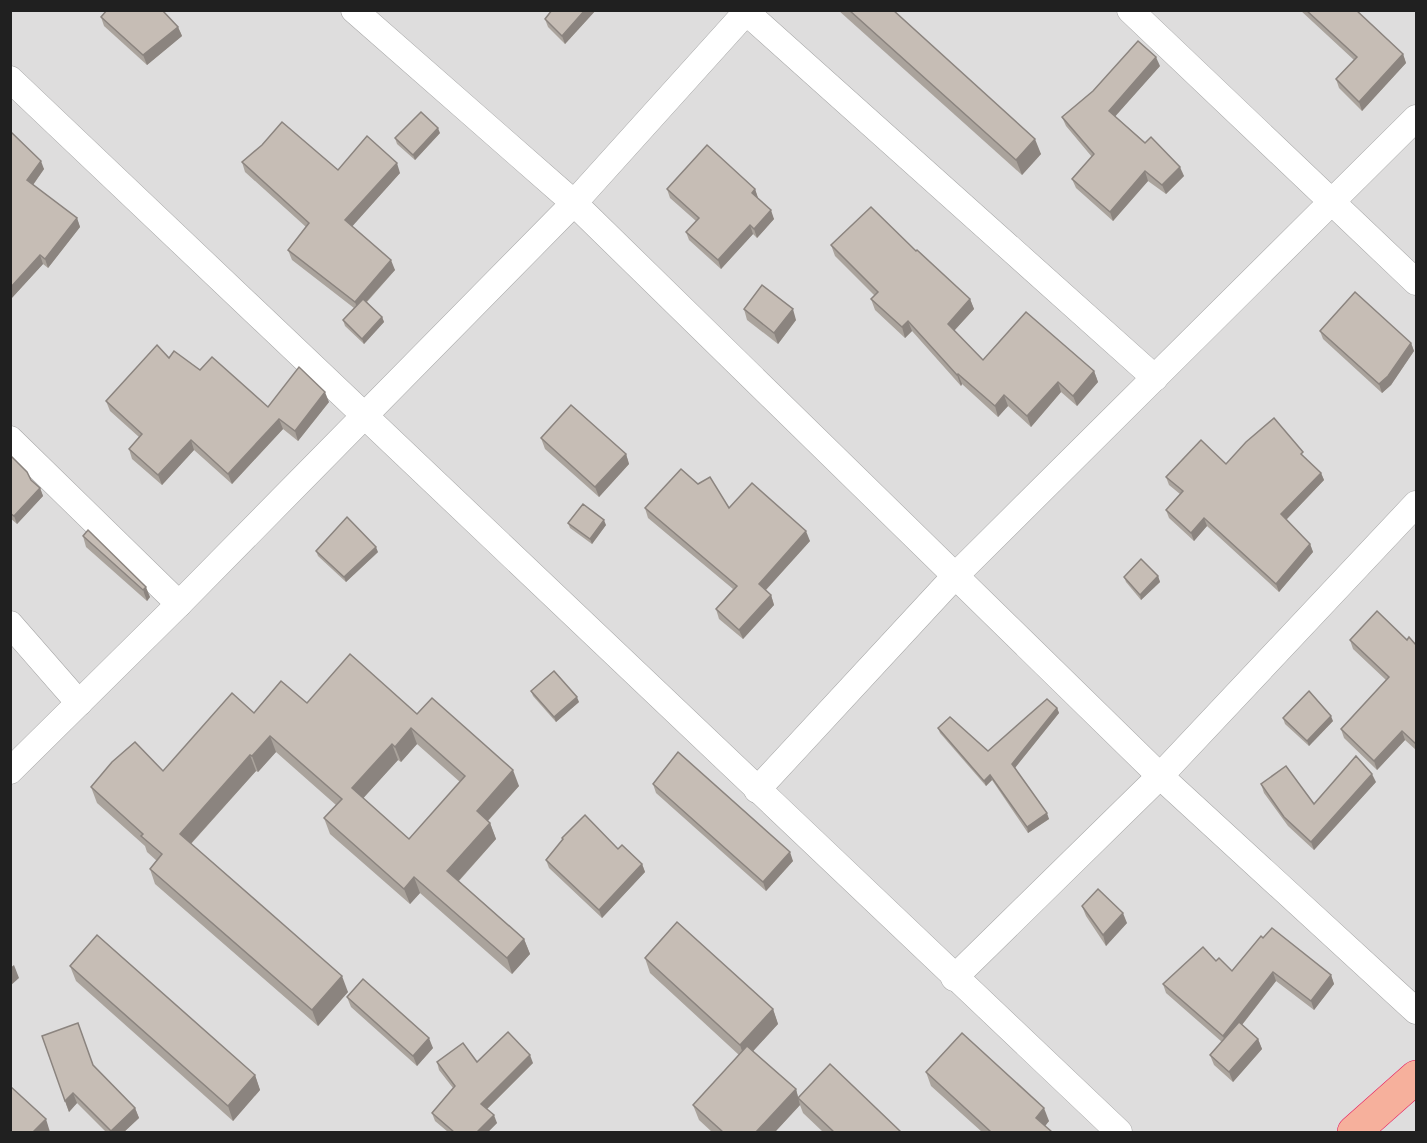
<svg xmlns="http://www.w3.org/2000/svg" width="1427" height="1143" font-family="Manrope,sans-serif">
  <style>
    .residential { fill: #dedddd }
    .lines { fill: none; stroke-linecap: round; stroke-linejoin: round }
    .minor-casing { stroke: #a7a7a7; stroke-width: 27 }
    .trunk-casing { stroke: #e61c5f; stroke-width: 34 }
    .minor { stroke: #fff; stroke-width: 26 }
    .trunk { stroke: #f6b09c; stroke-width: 33 }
    .wall { fill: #aaa39c; fill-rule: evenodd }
    .shaded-wall { fill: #8b847f }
    .building { fill: #c6bdb5; stroke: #8b847f; stroke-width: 1.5; fill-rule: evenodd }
  </style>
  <rect width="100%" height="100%" fill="#f1ede6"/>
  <rect class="residential" x="11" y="11" width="1405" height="1121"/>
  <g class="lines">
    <defs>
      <g id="minor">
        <polyline points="354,10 574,203 1160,776 1416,1011"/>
        <polyline points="744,10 1155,378"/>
        <polyline points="1130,10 1416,282"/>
        <polyline points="10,79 1119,1132"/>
        <polyline points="10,439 179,604"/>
        <polyline points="10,624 79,703"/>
        <polyline points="10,771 179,604 574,203 748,10"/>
        <polyline points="757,790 956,575 1416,118"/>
        <polyline points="954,978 1160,776 1416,504"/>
      </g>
      <polyline id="trunk" points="1354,1132 1416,1077"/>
    </defs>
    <use href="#minor" class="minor-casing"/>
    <use href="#trunk" class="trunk-casing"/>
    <use href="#minor" class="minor"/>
    <use href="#trunk" class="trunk"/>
  </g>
  <g class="wall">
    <polygon points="552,10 596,10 565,44 548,27 545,19"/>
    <polygon points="838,10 893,10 1041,154 1022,175"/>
    <polygon points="1300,10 1356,10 1403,54 1406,63 1362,111 1339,88 1336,79 1354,60"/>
    <polygon points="101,17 178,27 182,36 147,65 104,26"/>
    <polygon points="1160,66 1115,116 1184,176 1166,194 1148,181 1113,221 1076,188 1072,179 1092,157 1066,126 1062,117"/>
    <polygon points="10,133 44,169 33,185 77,218 80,227 48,268 43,264 10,300"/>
    <polygon points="440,133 415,160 397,144 395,138"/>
    <polygon points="242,162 338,170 400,173 352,226 395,270 367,302 382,317 384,322 364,344 345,326 343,320 354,308 292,260 288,250 306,227 245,172"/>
    <polygon points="667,189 755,189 758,198 758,199 774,219 757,238 753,234 721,269 689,240 686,232 696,221 670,198"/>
    <polygon points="831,245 916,251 970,299 974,309 954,331 983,360 1094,371 1098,382 1077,406 1061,392 1031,427 1008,406 998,417 962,384 961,386 912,331 905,338 875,310 871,299 875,296 835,256"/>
    <polygon points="744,309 796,320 778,344 747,320"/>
    <polygon points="1320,331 1411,343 1414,351 1391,385 1382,393 1323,339"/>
    <polygon points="169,358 200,370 268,407 329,402 298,441 283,429 232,484 194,450 162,485 132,459 129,449 139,437 110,411 106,401"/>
    <polygon points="541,438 626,454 629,464 599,497 545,449"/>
    <polygon points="10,455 31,480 40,488 43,496 17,524 10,518"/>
    <polygon points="1305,458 1321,473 1324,480 1286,520 1310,544 1313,552 1279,592 1207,526 1194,541 1169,518 1166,510 1180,494 1169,485 1166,477 1226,464"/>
    <polygon points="698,484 729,508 810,541 766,590 771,595 774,605 743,639 719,619 716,609 733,589 648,518 645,508"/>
    <polygon points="568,523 606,525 592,544 570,528"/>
    <polygon points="83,536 150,597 147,601 86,547"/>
    <polygon points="316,551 378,552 346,582 318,556"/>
    <polygon points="1158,576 1160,582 1141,600 1126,582 1124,577"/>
    <polygon points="1350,640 1407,640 1416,645 1416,750 1405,740 1377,770 1344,738 1341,729 1386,680 1353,649"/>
    <polygon points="531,691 579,702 556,722 533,696"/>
    <path d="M 307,703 L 417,714 L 519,786 L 488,821 L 490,823 L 496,839 L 459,881 L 524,939 L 530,954 L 512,974 L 420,893 L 410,904 L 330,834 L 324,818 L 336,805 L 276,752 L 258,772 L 256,771 L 191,844 L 348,992 L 318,1026 L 155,884 L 150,869 L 157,861 L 147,852 L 145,846 L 97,803 L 91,787 L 163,771 L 254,713 ZM 417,744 L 460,782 L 409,839 L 363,798 L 398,760 L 401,762 Z"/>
    <polygon points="1057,708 1059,713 1015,768 1049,819 1028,833 992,780 986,786 940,733 938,728 988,751"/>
    <polygon points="1283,718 1333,721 1309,746 1285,724"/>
    <polygon points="1376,782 1314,850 1288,826 1264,793 1261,784 1314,804"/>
    <polygon points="653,784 793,861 766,891 656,793"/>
    <polygon points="562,838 618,849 642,864 645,872 602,918 549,868 546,860 563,840"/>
    <polygon points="1082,906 1127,923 1106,946 1086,916"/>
    <polygon points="1261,936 1331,975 1334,984 1314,1010 1276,981 1242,1025 1258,1039 1262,1049 1233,1082 1214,1065 1210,1055 1222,1042 1166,993 1163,984 1216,961 1232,971"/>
    <polygon points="645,958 773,1009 778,1024 753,1051 796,1089 798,1097 901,1132 823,1132 803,1113 800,1105 775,1132 712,1132 699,1120 693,1105 739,1055 650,973"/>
    <polygon points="70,966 255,1075 260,1090 233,1121 76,981"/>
    <polygon points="347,997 433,1048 417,1066 351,1007"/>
    <polygon points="42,1036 93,1065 135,1108 139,1118 124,1132 106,1132 77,1103 69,1112"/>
    <polygon points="437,1062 477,1062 533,1063 487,1109 497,1123 488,1132 448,1132 435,1121 432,1113 453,1088 439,1070"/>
    <polygon points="926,1072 1049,1121 1045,1126 1052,1132 982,1132 931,1086"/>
  </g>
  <g class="shaded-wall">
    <polygon points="585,10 596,10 565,44 562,36"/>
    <polygon points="178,27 182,36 147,65 143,55"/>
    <polygon points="1403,54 1406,63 1362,111 1359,102"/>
    <polygon points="1156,57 1160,66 1112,120 1109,111"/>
    <polygon points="438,128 440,133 415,160 413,155"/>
    <polygon points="1035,139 1041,154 1022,175 1016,160"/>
    <polygon points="41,161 44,169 30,189 27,180"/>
    <polygon points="397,163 400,173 349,230 345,220"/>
    <polygon points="1180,167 1184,176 1166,194 1162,185"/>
    <polygon points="1145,171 1148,181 1113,221 1110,212"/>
    <polygon points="755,189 758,198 755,202 752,193"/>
    <polygon points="771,210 774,219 757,238 754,229"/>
    <polygon points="77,218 80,227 48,268 45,259"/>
    <polygon points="750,225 753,234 721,269 718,260"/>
    <polygon points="40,255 43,264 10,300 10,288"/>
    <polygon points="391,260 395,270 358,311 355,302"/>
    <polygon points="970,299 974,309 951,334 948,324"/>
    <polygon points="793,309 796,320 778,344 774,333"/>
    <polygon points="382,317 384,322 364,344 362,339"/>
    <polygon points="908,321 912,331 905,338 902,327"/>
    <polygon points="1411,343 1414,351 1391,385 1382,393 1379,384"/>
    <polygon points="1094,371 1098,382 1077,406 1073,396"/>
    <polygon points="958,374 962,384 961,386 957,375"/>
    <polygon points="1058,382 1061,392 1031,427 1027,416"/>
    <polygon points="325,392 329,402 298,441 295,431"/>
    <polygon points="1004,395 1008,406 998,417 995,406"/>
    <polygon points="279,419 283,429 232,484 228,474"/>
    <polygon points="191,440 194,450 162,485 158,475"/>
    <polygon points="626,454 629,464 599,497 595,487"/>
    <polygon points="1321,473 1324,480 1284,522 1281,514"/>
    <polygon points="40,488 43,496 17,524 14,516"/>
    <polygon points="1204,518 1207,526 1194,541 1191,533"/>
    <polygon points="604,520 606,525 592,544 590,539"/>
    <polygon points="806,531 810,541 762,594 759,584"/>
    <polygon points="1310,544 1313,552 1279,592 1276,584"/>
    <polygon points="376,547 378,552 346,582 344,577"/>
    <polygon points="1158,576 1160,582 1141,600 1140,595"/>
    <polygon points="146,587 150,597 147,601 143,590"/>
    <polygon points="771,595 774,605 743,639 739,630"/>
    <polygon points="577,697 579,702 556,722 554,717"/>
    <polygon points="1057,708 1059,713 1014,769 1012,764"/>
    <polygon points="1331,716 1333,721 1309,746 1307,741"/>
    <polygon points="411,728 417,744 401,762 395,747"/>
    <polygon points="1402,731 1405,740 1377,770 1374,761"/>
    <polygon points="270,736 276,752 258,772 252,756"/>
    <polygon points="392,744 398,760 358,804 352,788"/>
    <polygon points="250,755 256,771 185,850 180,834"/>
    <polygon points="513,770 519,786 482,827 477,811"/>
    <polygon points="1372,774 1376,782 1314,850 1311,842"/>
    <polygon points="990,775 992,780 986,786 984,781"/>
    <polygon points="1047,813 1049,819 1028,833 1027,827"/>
    <polygon points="490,823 496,839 453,887 447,871"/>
    <polygon points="790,852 793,861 766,891 763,882"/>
    <polygon points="642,864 645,872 602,918 599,910"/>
    <polygon points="414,877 420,893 410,904 404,889"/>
    <polygon points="1123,913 1127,923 1106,946 1103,935"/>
    <polygon points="524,939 530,954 512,974 507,958"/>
    <polygon points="14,965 19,978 10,986 10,968"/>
    <polygon points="1273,972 1276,981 1226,1045 1223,1036"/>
    <polygon points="1331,975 1334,984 1314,1010 1311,1001"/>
    <polygon points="342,976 348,992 318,1026 312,1010"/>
    <polygon points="773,1009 778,1024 745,1060 740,1045"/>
    <polygon points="429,1038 433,1048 417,1066 413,1056"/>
    <polygon points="1258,1039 1262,1049 1233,1082 1229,1072"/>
    <polygon points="530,1055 533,1063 484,1112 481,1104"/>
    <polygon points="255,1075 260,1090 233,1121 228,1106"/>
    <polygon points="796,1089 800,1105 775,1132 756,1132"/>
    <polygon points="73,1093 77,1103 69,1112 65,1101"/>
    <polygon points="135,1108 139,1118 124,1132 112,1132 111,1131"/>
    <polygon points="1044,1108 1049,1121 1041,1131 1036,1118"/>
    <polygon points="494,1115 497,1123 488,1132 477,1132"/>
    <polygon points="46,1119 50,1132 33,1132"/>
  </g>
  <g class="building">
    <polygon points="107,10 162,10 178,27 143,55 101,17"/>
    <polygon points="552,10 585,10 562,36 545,19"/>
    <polygon points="849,10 893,10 1035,139 1016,160"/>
    <polygon points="1306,10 1356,10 1403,54 1359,102 1336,79 1357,57"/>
    <polygon points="1138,41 1156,57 1109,111 1145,143 1151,137 1180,167 1162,185 1145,171 1110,212 1072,179 1094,154 1062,117 1093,91"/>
    <polygon points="421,112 438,128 413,155 395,138"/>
    <polygon points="282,122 338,170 367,136 397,163 345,220 391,260 355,302 288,250 309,223 242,162 262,145"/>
    <polygon points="11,132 41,161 27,180 77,218 45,259 40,255 10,288 10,133"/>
    <polygon points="707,145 755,189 752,193 771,210 754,229 750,225 718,260 686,232 699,218 667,189"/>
    <polygon points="871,207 916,251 917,250 970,299 948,324 983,360 1026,312 1094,371 1073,396 1058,382 1027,416 1004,395 995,406 958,374 957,375 908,321 902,327 871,299 878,292 831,245"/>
    <polygon points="762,285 793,309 774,333 744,309"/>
    <polygon points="1355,292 1411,343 1388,376 1379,384 1320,331"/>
    <polygon points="363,299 382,317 362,339 343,320"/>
    <polygon points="157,345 169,358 174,351 200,370 212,357 268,407 299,367 325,392 295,431 279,419 228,474 191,440 158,475 129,449 142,434 106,401"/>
    <polygon points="571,405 626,454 595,487 541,438"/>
    <polygon points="1274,418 1303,452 1301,454 1321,473 1281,514 1310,544 1276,584 1204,518 1191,533 1166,510 1183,491 1166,477 1201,440 1226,464 1246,442"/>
    <polygon points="10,455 27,472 31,480 40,488 14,516 10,513"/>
    <polygon points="681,469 698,484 710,477 729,508 752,483 806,531 759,584 771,595 739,630 716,609 737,586 645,508"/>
    <polygon points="583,504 604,520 590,539 568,523"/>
    <polygon points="347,517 376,547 344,577 316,551"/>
    <polygon points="88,530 146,587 143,590 83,536"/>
    <polygon points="1141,559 1158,576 1140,595 1124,577"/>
    <polygon points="1377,611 1407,640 1409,637 1416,645 1416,744 1402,731 1374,761 1341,729 1389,677 1350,640"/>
    <path d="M 350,654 L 417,714 L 432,698 L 513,770 L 477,811 L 490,823 L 447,871 L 524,939 L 507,958 L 414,877 L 404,889 L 324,818 L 342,799 L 270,736 L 252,756 L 250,755 L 180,834 L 342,976 L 312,1010 L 150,869 L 162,854 L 141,836 L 143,834 L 91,787 L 112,762 L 135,742 L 163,771 L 232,693 L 254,713 L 281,681 L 307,703 ZM 411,728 L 465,776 L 409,839 L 352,788 L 392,744 L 395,747 Z"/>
    <polygon points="554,671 577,697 554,717 531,691"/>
    <polygon points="1309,691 1331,716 1307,741 1283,718"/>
    <polygon points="1047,699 1057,708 1012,764 1047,813 1027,827 990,775 984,781 938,728 950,717 988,751"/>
    <polygon points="678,752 790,852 763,882 653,784"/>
    <polygon points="1356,756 1372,774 1311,842 1284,817 1261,784 1286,766 1314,804"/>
    <polygon points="585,815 618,849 622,845 642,864 599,910 546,860 563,839 562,838"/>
    <polygon points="1098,889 1123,913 1103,935 1082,906"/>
    <polygon points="677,922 773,1009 740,1045 645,958"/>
    <polygon points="1272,928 1331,975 1311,1001 1273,972 1223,1036 1163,984 1203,947 1216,961 1219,958 1232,971 1261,936 1263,938"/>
    <polygon points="97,935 255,1075 228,1106 70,966"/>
    <polygon points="363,979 429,1038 413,1056 347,997"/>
    <polygon points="1239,1022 1258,1039 1229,1072 1210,1055"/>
    <polygon points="78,1023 93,1065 135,1108 111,1131 73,1093 65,1101 42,1036"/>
    <polygon points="508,1032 530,1055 481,1104 494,1115 477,1132 454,1132 432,1113 455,1086 437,1062 463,1043 477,1062"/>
    <polygon points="962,1033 1044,1108 1036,1118 1052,1132 990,1132 991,1132 926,1072"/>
    <polygon points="747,1046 796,1089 756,1132 723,1132 693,1105"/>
    <polygon points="830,1064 901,1132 834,1132 798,1098"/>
    <polygon points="10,1086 46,1119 33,1132 10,1132"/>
  </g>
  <rect width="1427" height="1143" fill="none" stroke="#202020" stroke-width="24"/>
</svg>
